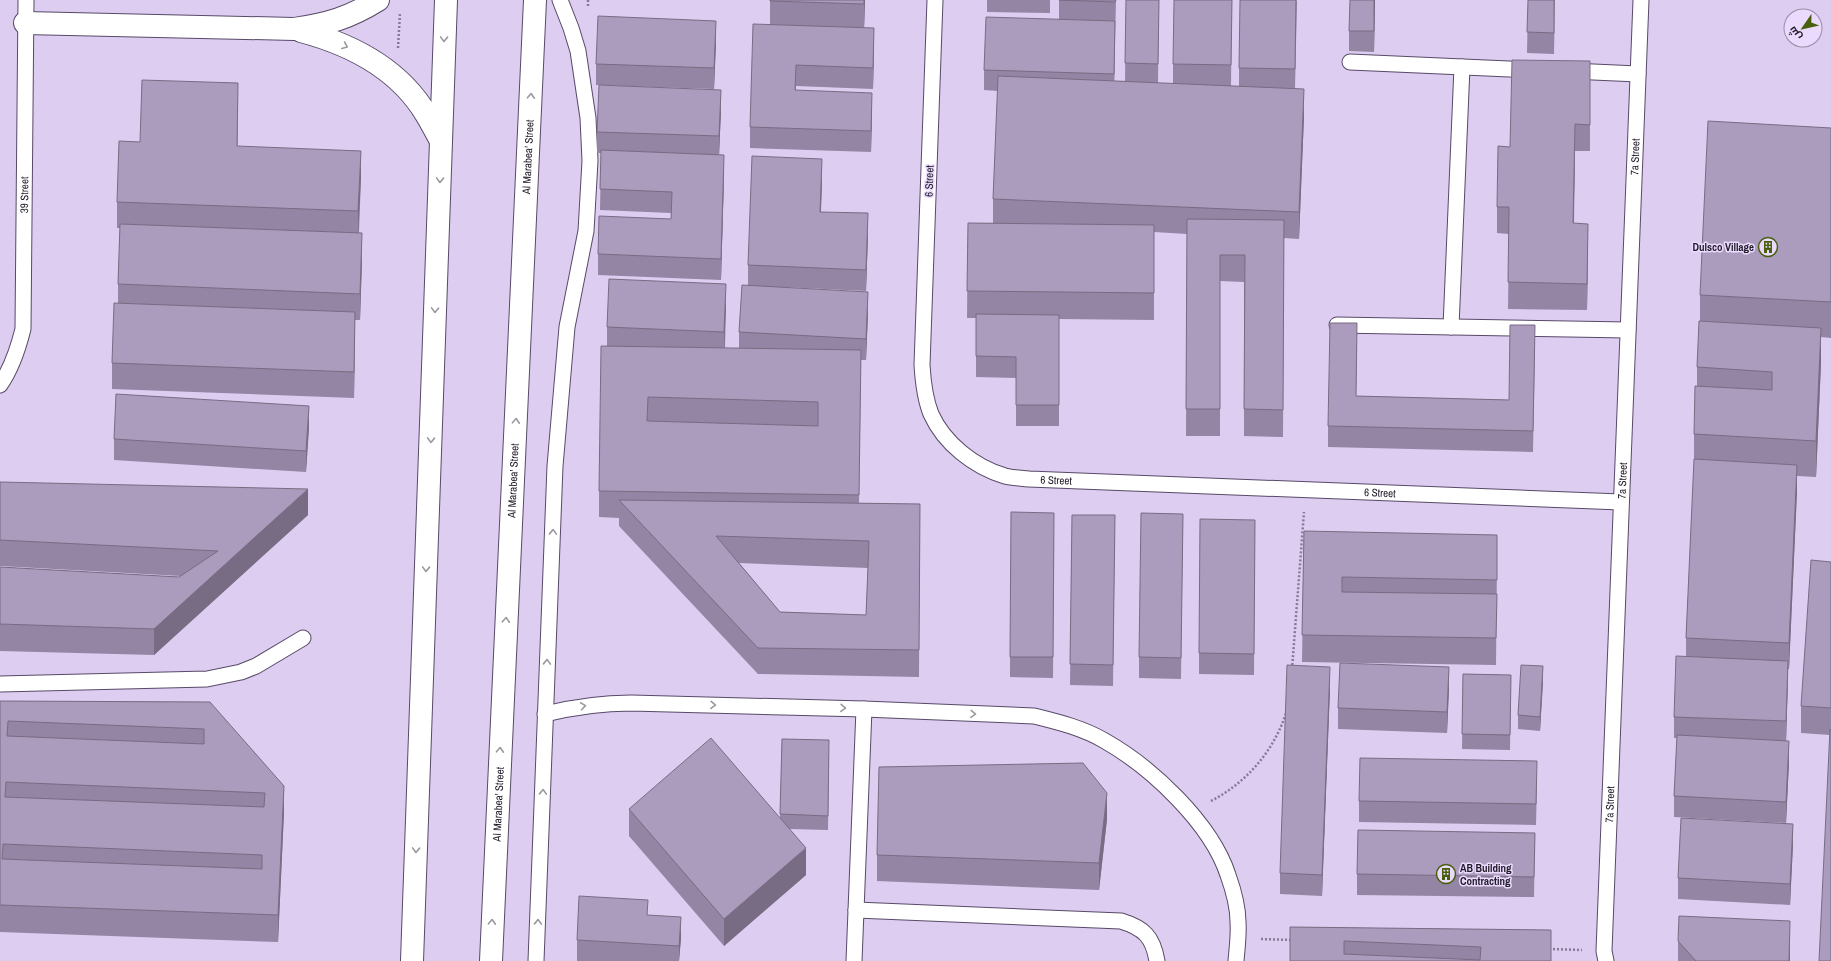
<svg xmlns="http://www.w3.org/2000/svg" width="1831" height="961" font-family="'Archivo Narrow',Cairo,sans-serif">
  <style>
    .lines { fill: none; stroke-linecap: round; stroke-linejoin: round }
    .lane-casing { stroke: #574a67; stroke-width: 17 }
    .street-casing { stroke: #574a67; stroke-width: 24 }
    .secondary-casing { stroke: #574a67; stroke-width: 24 }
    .path { stroke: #867a94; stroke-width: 2.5; stroke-dasharray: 2 2; stroke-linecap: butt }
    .lane { stroke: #fff; stroke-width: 15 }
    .street { stroke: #fff; stroke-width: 22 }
    .secondary { stroke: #fff; stroke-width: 22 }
    .wall { fill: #9385a3; fill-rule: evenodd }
    .shaded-wall { fill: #786c84 }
    .building { fill: #ab9bbd; stroke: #786c84; fill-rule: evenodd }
    .oneway { stroke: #9b989e }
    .labels { text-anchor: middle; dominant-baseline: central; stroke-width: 3; stroke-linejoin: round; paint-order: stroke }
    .street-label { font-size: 11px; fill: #211b28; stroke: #eadafe }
    .poi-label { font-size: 11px; font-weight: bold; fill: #211b28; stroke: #eadafe; text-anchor: end }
  </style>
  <rect width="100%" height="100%" fill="#ddcdf1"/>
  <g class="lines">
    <defs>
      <g id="lane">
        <path id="s1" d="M 935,0 L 922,365 C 923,382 925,399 931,414 C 944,443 974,467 1005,476 C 1013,478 1021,478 1029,479 L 1621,502"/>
        <polyline points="1350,62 1531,70"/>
        <polyline points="1571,71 1638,74"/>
        <polyline points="1337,325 1628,330"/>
        <polyline points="1451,327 1462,67"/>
        <path id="s2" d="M 0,385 C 12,368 18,349 23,329 L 26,0"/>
        <polyline points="0,684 207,679 241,672 256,666 303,638"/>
        <path d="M 545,714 C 574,707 601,703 631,703 L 864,709 L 1034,716 C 1058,722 1083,728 1105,741 C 1151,767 1211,823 1228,875 C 1233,889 1238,906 1238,922 C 1239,935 1237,948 1236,961"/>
        <path d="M 856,910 L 1121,921 C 1144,928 1153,937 1157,961"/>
        <polyline points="536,961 555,466 567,327 586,231 590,161 588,118 578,51 571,28 560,0"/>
        <polyline points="854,961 864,709"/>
        <path id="s3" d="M 1606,961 L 1604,951 L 1641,0"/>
      </g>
      <g id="street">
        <path d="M 25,23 L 294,29 C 328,24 349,18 378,0"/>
        <path d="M 301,31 C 350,44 399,69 426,114 C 431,122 436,132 441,141"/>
      </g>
      <g id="secondary">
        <polyline points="412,961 446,0"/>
        <path id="s4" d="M 491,961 L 535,0"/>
      </g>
    </defs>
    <use href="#lane" class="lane-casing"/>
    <use href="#street" class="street-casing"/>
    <use href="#secondary" class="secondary-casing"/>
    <g class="path">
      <polyline points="588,0 588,6"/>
      <polyline points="398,48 400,13"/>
      <polyline points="1292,669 1304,512"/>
      <path d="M 1211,801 C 1246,783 1274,751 1286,713"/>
      <polyline points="1261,939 1292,940"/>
      <polyline points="1549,949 1582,950"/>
    </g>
    <use href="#lane" class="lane"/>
    <use href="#street" class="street"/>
    <use href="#secondary" class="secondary"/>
  </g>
  <g class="wall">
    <polygon points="770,0 865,0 864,28 874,49 873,89 796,86 796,90 872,114 871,152 750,148 750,127 770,24"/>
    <polygon points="987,0 1050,0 1050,13 987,12"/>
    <polygon points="1059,0 1116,0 1114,81 1125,81 1126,0 1159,0 1158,83 1173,84 1173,64 1232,0 1231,86 1239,86 1239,68 1297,0 1295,89 1304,116 1299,239 1284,238 1283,437 1244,436 1244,282 1220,281 1220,436 1186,436 1187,234 1154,232 1154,320 1059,319 1059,426 1016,426 1016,378 976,377 976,318 967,318 968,223 993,223 993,199 998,91 984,90 984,70 1059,19"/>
    <polygon points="1375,0 1374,52 1349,51 1349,31"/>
    <polygon points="1528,0 1555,0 1554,54 1527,53"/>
    <polygon points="716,42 714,89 596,85 596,64"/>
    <polygon points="1590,88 1590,151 1575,151 1574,223 1588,250 1587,310 1508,309 1509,234 1497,233 1497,207 1510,147"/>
    <polygon points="238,110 237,146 361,177 359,233 362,260 360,320 355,320 354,398 112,389 112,363 118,303 118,284 120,228 117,228 117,202 140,142"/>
    <polygon points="721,110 719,155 724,176 721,280 598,275 598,254 671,219 671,213 600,210 601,153 597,153 597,132"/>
    <polygon points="1831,128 1831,338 1821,337 1821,363 1816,477 1797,476 1797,491 1789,669 1788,669 1786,741 1789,762 1786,823 1674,817 1674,796 1677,738 1674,738 1674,717 1686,657 1686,638 1694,463 1694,434 1697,386 1697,367 1700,321 1700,295"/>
    <path d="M 822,180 L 821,212 L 868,234 L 866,291 L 785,287 L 868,313 L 866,360 L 861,360 L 859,503 L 920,504 L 919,677 L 758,674 L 619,526 L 619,518 L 599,517 L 599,491 L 607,346 L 607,327 L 726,305 L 725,348 L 739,348 L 739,332 L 748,285 L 748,265 ZM 739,563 L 868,568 L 866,615 L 780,612 Z"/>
    <polygon points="1357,344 1356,396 1509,400 1535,346 1533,452 1328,447 1328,426"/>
    <polygon points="309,427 306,472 114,460 114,439"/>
    <polygon points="0,482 308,515 154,655 0,651 0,567 179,577 181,576 0,566"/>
    <polygon points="1183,514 1181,679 1139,678 1139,657"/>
    <polygon points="1072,515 1115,515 1113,686 1070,685"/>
    <polygon points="1255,520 1254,675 1199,674 1199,653"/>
    <polygon points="1304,531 1497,561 1496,665 1302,662"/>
    <polygon points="1054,534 1053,678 1010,677 1010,657"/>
    <polygon points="1831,562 1831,961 1830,735 1801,733 1801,706"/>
    <polygon points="1463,674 1511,675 1510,750 1462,749"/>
    <polygon points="1543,681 1540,731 1518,729 1518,715"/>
    <polygon points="1330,688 1322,896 1280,894 1280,873"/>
    <polygon points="1449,688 1447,733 1338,729 1338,708"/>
    <polygon points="0,701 210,702 284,812 278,942 0,932"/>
    <polygon points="782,739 829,755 828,830 790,829 806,875 724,946 629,836 629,809 780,818"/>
    <polygon points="1537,782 1536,825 1359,822 1359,801"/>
    <polygon points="1107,819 1099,890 877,881 877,855"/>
    <polygon points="1535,833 1534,897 1357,895 1357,874"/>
    <polygon points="1793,844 1790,905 1678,899 1678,878"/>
    <polygon points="1290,927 1551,930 1551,961 1290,961"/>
    <polygon points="681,938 679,961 577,961 577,940"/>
    <polygon points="1678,941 1790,942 1790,961 1678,961"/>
  </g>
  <g class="shaded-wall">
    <polygon points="864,0 865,0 864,31"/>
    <polygon points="1374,0 1375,0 1374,52"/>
    <polygon points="716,21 716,42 714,89 714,68"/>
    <polygon points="1115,21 1115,42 1114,95 1114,74"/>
    <polygon points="874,28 874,49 873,89 873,68"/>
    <polygon points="238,83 238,110 237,173 237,146"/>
    <polygon points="1304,89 1304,116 1299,239 1299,212"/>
    <polygon points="721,90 721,110 719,157 719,136"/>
    <polygon points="872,93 872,114 871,152 871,131"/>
    <polygon points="1575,124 1575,151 1573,250 1573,223"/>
    <polygon points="361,151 361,177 358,237 358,211"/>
    <polygon points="724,155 724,176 721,280 721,259"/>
    <polygon points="822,159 822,180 820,233 820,212"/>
    <polygon points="868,213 868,234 866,291 866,270"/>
    <polygon points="1588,224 1588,250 1587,310 1587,284"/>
    <polygon points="362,233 362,260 360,320 360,294"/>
    <polygon points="726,284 726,305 724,353 724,332"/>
    <polygon points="868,292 868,313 866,360 866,339"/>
    <polygon points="355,312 355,339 354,398 354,372"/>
    <polygon points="1821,328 1821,363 1816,477 1816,441"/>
    <polygon points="309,406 309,427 306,472 306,451"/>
    <polygon points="1797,465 1797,491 1789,669 1789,643"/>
    <polygon points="308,489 308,515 154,655 154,629"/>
    <polygon points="1788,661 1788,681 1786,742 1786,721"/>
    <polygon points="1543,666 1543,681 1540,731 1540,717"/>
    <polygon points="1330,667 1330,688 1322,896 1322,875"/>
    <polygon points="1449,667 1449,688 1447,733 1447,712"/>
    <polygon points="1789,741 1789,762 1786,823 1786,802"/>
    <polygon points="284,786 284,812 278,942 278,915"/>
    <polygon points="1107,793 1107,819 1099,890 1099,863"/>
    <polygon points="1793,824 1793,844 1790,905 1790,884"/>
    <polygon points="806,848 806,875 724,946 724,919"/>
    <polygon points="681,917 681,938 679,961 679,946"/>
    <polygon points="1790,921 1790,961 1789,961"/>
  </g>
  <g class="building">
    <polygon points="770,0 864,0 864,4 770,1"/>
    <polygon points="1059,0 1116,0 1115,2"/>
    <polygon points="1126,0 1159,0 1158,64 1125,63"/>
    <polygon points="1174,0 1232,0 1231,65 1173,64"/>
    <polygon points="1240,0 1296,0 1295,69 1239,68"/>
    <polygon points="1350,0 1374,0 1374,31 1349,31"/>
    <polygon points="1528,0 1554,0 1554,33 1527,32"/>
    <polygon points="598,16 716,21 714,68 596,64"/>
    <polygon points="986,17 1115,21 1114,74 984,70"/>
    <polygon points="753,24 874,28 873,68 796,65 795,90 872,93 871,131 750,127"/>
    <polygon points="1512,60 1590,61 1590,125 1575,124 1573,223 1588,224 1587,284 1508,282 1509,207 1497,207 1498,146 1510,147"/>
    <polygon points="998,76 1304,89 1299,212 993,199"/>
    <polygon points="142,80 238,83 237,146 361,151 358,211 117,202 119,141 140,142"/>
    <polygon points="599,85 721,90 719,136 597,132"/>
    <polygon points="1708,121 1831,128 1831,302 1700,295"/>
    <polygon points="601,150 724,155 721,259 598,254 599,216 671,219 672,192 600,189"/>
    <polygon points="752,156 822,159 820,212 868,213 866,270 748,265"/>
    <polygon points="1187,219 1284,220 1283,410 1244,409 1245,255 1220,255 1220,409 1186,409"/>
    <polygon points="968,223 1154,225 1154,293 967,291"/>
    <polygon points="120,224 362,233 360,294 118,284"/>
    <polygon points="609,279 726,284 724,332 607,327"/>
    <polygon points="742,285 868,292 866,339 739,332"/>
    <polygon points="114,303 355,312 354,372 112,363"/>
    <polygon points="976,314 1059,315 1059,405 1016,405 1016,357 976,356"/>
    <polygon points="1699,321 1821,328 1816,441 1694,434 1695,386 1772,390 1772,372 1697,367"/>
    <polygon points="1330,323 1357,323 1356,396 1509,400 1510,325 1535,325 1533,431 1328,426"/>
    <path d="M 601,346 L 861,350 L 859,495 L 599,491 ZM 648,397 L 818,402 L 818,426 L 647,421 Z"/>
    <polygon points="116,394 309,406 306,451 114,439"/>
    <polygon points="1694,459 1797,465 1789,643 1686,638"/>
    <polygon points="0,482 308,489 154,629 0,624 0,567 179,577 218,551 0,540"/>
    <path d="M 619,500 L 920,504 L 919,650 L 758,648 ZM 716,536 L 869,541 L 866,615 L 780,612 Z"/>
    <polygon points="1011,512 1054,513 1053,657 1010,657"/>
    <polygon points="1141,513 1183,514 1181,658 1139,657"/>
    <polygon points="1072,515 1115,515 1113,665 1070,664"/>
    <polygon points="1200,519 1255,520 1254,654 1199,653"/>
    <polygon points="1304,531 1497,535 1497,580 1342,577 1342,592 1497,594 1496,638 1302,635"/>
    <polygon points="1811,560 1831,562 1831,708 1801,706"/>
    <polygon points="1676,656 1788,661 1786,721 1674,717"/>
    <polygon points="1340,663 1449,667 1447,712 1338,708"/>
    <polygon points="1287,665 1330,667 1322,875 1280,873"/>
    <polygon points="1521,665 1543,666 1540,717 1518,715"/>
    <polygon points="1463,674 1511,675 1510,735 1462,734"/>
    <path d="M 0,701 L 210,702 L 284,786 L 278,915 L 0,905 ZM 8,721 L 204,729 L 204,744 L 7,736 ZM 6,782 L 265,793 L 264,807 L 5,797 ZM 3,844 L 262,855 L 262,869 L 2,859 Z"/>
    <polygon points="1830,729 1831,730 1831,961 1819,961"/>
    <polygon points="1677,735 1789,741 1786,802 1674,796"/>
    <polygon points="711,738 806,848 724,919 629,809"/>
    <polygon points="782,739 829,740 828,816 780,814"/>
    <polygon points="1360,758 1537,761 1536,804 1359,801"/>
    <polygon points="1083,763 1107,793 1099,863 877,855 879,767"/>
    <polygon points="1681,818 1793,824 1790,884 1678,878"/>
    <polygon points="1358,830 1535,833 1534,877 1357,874"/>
    <polygon points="579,896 648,900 647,915 681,917 679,946 577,940"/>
    <polygon points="1679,916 1790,921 1789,961 1696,961 1678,941"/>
    <path d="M 1290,927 L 1551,930 L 1551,961 L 1290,961 ZM 1344,941 L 1481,947 L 1480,960 L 1344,954 Z"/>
  </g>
  <defs><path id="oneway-chevron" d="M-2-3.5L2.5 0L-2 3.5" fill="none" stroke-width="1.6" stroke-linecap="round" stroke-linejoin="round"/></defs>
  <g class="oneway">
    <use href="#oneway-chevron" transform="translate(444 39) rotate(92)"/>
    <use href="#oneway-chevron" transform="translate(345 46) rotate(23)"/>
    <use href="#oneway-chevron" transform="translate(531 96) rotate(-87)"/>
    <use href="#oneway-chevron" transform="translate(440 180) rotate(92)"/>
    <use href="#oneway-chevron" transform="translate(435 310) rotate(92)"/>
    <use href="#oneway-chevron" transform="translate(516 421) rotate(-87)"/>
    <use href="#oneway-chevron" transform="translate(431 440) rotate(92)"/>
    <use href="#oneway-chevron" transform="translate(553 532) rotate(-88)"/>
    <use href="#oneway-chevron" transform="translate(426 569) rotate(92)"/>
    <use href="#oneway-chevron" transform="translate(506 620) rotate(-87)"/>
    <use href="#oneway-chevron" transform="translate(547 662) rotate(-88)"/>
    <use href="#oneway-chevron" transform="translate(713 705) rotate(2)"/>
    <use href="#oneway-chevron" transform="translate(583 706) rotate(-8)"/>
    <use href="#oneway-chevron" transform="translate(843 708) rotate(2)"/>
    <use href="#oneway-chevron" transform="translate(973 714) rotate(3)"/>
    <use href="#oneway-chevron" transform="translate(500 750) rotate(-87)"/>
    <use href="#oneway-chevron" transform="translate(543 792) rotate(-88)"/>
    <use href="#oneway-chevron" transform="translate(416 850) rotate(92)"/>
    <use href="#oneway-chevron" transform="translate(492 922) rotate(-87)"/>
    <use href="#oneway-chevron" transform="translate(538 922) rotate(-88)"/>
  </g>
  <defs>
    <symbol id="building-ring" viewBox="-11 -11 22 22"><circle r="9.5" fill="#eadafe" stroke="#48600d" stroke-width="1.5"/><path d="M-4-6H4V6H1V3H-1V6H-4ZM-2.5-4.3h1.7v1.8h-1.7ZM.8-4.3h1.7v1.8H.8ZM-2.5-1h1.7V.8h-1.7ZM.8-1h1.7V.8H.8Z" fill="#48600d"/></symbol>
  </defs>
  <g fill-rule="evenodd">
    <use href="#building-ring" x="1757" y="236" width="22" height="22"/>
    <use href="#building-ring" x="1435" y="863" width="22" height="22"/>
  </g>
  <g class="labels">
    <g class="street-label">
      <text stroke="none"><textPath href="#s4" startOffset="805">Al Marabea' Street</textPath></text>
      <text stroke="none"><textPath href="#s3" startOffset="805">7a Street</textPath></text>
      <text transform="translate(929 181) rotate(-88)">6 Street</text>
      <text stroke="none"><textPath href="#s2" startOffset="195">39 Street</textPath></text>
      <text stroke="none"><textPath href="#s4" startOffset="481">Al Marabea' Street</textPath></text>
      <text stroke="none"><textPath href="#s1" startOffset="566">6 Street</textPath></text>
      <text stroke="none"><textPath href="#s3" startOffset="481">7a Street</textPath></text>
      <text stroke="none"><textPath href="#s1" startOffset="890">6 Street</textPath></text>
      <text stroke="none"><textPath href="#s4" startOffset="157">Al Marabea' Street</textPath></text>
      <text stroke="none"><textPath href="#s3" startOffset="157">7a Street</textPath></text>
    </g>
    <g class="poi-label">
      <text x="1754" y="247">Dulsco Village</text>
      <text x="1460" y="868" text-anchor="start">AB Building<tspan x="1460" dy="13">Contracting</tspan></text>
    </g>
  </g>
  <g transform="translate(1803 28) rotate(236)"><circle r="19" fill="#eadafe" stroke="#9a8ea8"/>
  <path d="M0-3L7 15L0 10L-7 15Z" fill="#48600d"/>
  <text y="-6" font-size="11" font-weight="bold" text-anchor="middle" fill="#211b28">ش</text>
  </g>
</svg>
